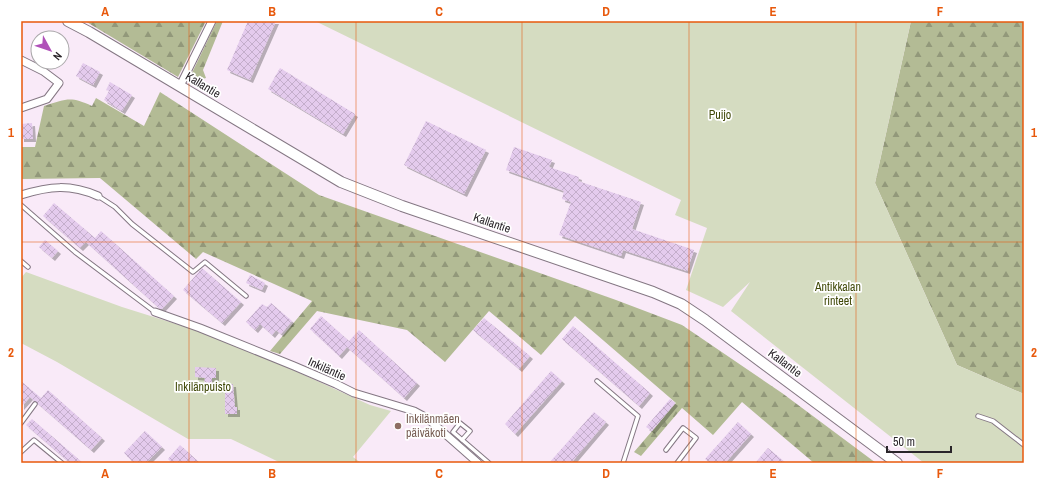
<svg xmlns="http://www.w3.org/2000/svg" width="1045" height="484" font-family="'Archivo Narrow',sans-serif">
  <style>
    .forest { fill: url(#forest-firs) }
    .park { fill: #d5dcc1 }
    .building { fill: url(#building-cross-hatch); filter: url(#shadow) }
    .lines { fill: none; stroke-linecap: round; stroke-linejoin: round }
    .lane-casing { stroke: #847783; stroke-width: 5.5 }
    .street-casing { stroke: #847783; stroke-width: 9 }
    .secondary-casing { stroke: #847783; stroke-width: 12 }
    .lane { stroke: #fff; stroke-width: 3.5 }
    .street { stroke: #fff; stroke-width: 7 }
    .secondary { stroke: #fff; stroke-width: 10 }
    .grid { fill: none; stroke: #e8590c; stroke-width: 1; stroke-opacity: 0.55 }
    .education-dot { fill: #8d6e63; stroke: #fff; stroke-width: 1.5 }
    .labels { text-anchor: middle; dominant-baseline: central; stroke-width: 3.5; stroke-linejoin: round; paint-order: stroke }
    .street-label { font-size: 12px; fill: #2a252a; stroke: #fff }
    .park-label { font-size: 12px; fill: #3f4807; stroke: #fff }
    .education-label { font-size: 12px; fill: #785e54; stroke: #fff; text-anchor: start }
    .neatline { fill: none; stroke: #e8590c; stroke-width: 1.5 }
    .grid-label { font-size: 13px; text-anchor: middle; font-weight: bold; fill: #e8590c }
  </style>
  <defs>
    <pattern id="forest-firs" width="22" height="20" patternUnits="userSpaceOnUse"><rect width="22" height="20" fill="#b3bb95"/><path d="M5 1l3.5 6h-7zM16 11l3.5 6h-7z" fill="#92987a"/></pattern>
    <pattern id="building-cross-hatch" width="8" height="8" patternUnits="userSpaceOnUse"><rect width="8" height="8" fill="#e4cbed"/><path d="M0 0l8 8M0 8l8-8" fill="none" stroke="#c4aecb"/></pattern>
    <filter id="shadow"><feDropShadow dx="3" dy="3" stdDeviation="0" flood-color="#0004"/></filter>
  </defs>
  <rect width="100%" height="100%" fill="#f9eaf8"/>
  <path class="forest" d="M85,21H206L178,77Z
    M217,21H223L203,70L206,78L199,80L190,77Z
    M911,21H1024V394L957,365L875,183Z
    M160,92L319,195L616,300L682,325L782,393L876,463H814L742,402L713,435L682,408L641,456L634,452L676,403L575,316L541,355L489,311L445,362L407,330L317,311L280,354L270,351L312,301L203,252L196,259L100,178L21,179V147H35L44,106C67,99 70,96 92,106L96,98L144,126Z"/>
  <path class="park" d="M315,21H911L875,183L957,365L1024,394V463H924L731,311L750,282L723,307L686,290L707,228L675,215L681,200Z
    M26,272L122,307L227,340L370,405L391,411L353,457L361,463H281L231,439H188L57,362L21,343V278Z"/>
  <path class="building" d="M248,21H276L250,80L227,70Z
    M83,63L100,72L93,85L76,76Z
    M280,68L355,114L343,134L268,89Z
    M110,82L132,95L122,111L104,100L109,91L106,90Z
    M426,121L486,150L464,194L404,165Z
    M32,123L33,139H21V124Z
    M514,147L552,160L549,167L579,177L578,181L641,202L632,229L694,250L687,271L623,250L621,256L559,235L571,202L562,199L564,191L506,170Z
    M54,203L95,238L101,231L174,296L162,309H160L86,242L80,248L43,216Z
    M45,240L58,251L52,258L39,247Z
    M202,268L241,302L222,323L183,290Z
    M250,275L265,283L262,290L246,283Z
    M271,303L292,321L281,334L276,330L272,335L260,324L255,330L246,322L262,304L267,307Z
    M321,316L349,341L359,330L417,383L404,398L347,347L339,356L310,329Z
    M484,318L530,356L519,369L473,330Z
    M573,326L650,393L639,406L562,339Z
    M195,367L216,368V378H212V383H204L205,378L195,377Z
    M551,371L562,381L515,434L505,424Z
    M21,381L41,398L48,390L102,438L91,450L30,397L21,407Z
    M225,384H233L235,407H237V414H225Z
    M670,399L675,403L652,431L646,427Z
    M594,412L606,422L571,463H549Z
    M32,419L83,463H70L26,425Z
    M738,422L751,434L725,463H710L705,459Z
    M145,431L162,447L146,463H134L124,453Z
    M180,445L200,463H172L168,459Z
    M768,448L786,463H755Z"/>
  <g class="lines">
    <defs>
      <path id="lane" d="M98,196L115,207L132,224L193,272L205,262L246,296
        M21,205L75,252L155,312
        M21,261L28,267
        M597,381L638,416L623,463
        M978,416L993,421L1024,445
        M21,423L35,404
        M462,440L470,431L460,423L453,432L489,463
        M666,450L683,428L696,438L677,463
        M21,452L34,440L62,463"/>
      <path id="street" d="M21,60L43,71L59,83L47,99L21,108
        M180,86L212,21
        M21,195C50,186 70,184 98,196
        M155,312L200,328L294,366L336,384L354,393L414,411L427,418L478,463"/>
      <path id="secondary" d="M68,21L89,32L341,182L402,206L653,292L681,304L705,320L897,463"/>
    </defs>
    <use href="#lane" class="lane-casing"/>
    <use href="#street" class="street-casing"/>
    <use href="#secondary" class="secondary-casing"/>
    <use href="#lane" class="lane"/>
    <use href="#street" class="street"/>
    <use href="#secondary" class="secondary"/>
  </g>
  <path class="grid" d="M189,21V463M356,21V463M522,21V463M689,21V463M856,21V463M21,242H1024"/>
  <circle class="education-dot" cx="398" cy="426" r="4"/>
  <g class="labels">
    <g class="street-label">
      <text transform="translate(203 85) rotate(31)">Kallantie</text>
      <text transform="translate(492 223) rotate(19)">Kallantie</text>
      <text transform="translate(785 363) rotate(37)">Kallantie</text>
      <text transform="translate(327 369) rotate(24)">Inkiläntie</text>
    </g>
    <g class="park-label">
      <text x="720" y="115">Puijo</text>
      <text x="838" y="287">Antikkalan<tspan x="838" dy="14">rinteet</tspan></text>
      <text x="203" y="387">Inkilänpuisto</text>
    </g>
    <g class="education-label">
      <text x="406" y="419">Inkilänmäen<tspan x="406" dy="14">päiväkoti</tspan></text>
    </g>
  </g>
  <rect width="1045" height="484" fill="none" stroke="#ffffff" stroke-width="44"/>
  <g transform="translate(50 50) rotate(130)"><circle r="19" fill="#ffffff" stroke="#aaa8aa"/>
  <path d="M0-3L7 15L0 10L-7 15Z" fill="#b051b9"/>
  <text y="-6" font-size="11" font-weight="bold" text-anchor="middle" fill="#2a252a">N</text>
  </g>
  <path d="M887 446v6h64v-6" fill="none" stroke="#2a252a" stroke-width="2"/>
  <text x="893" y="446" font-size="12" fill="#2a252a" stroke="#ffffff" stroke-width="3" paint-order="stroke">50 m</text>
  <rect x="22" y="22" width="1001" height="440" class="neatline"/>
  <g class="grid-label">
    <text x="105" y="16">A</text>
    <text x="272" y="16">B</text>
    <text x="439" y="16">C</text>
    <text x="606" y="16">D</text>
    <text x="773" y="16">E</text>
    <text x="940" y="16">F</text>
    <text x="11" y="137">1</text>
    <text x="1034" y="137">1</text>
    <text x="11" y="357">2</text>
    <text x="1034" y="357">2</text>
    <text x="105" y="478">A</text>
    <text x="272" y="478">B</text>
    <text x="439" y="478">C</text>
    <text x="606" y="478">D</text>
    <text x="773" y="478">E</text>
    <text x="940" y="478">F</text>
  </g>
</svg>
